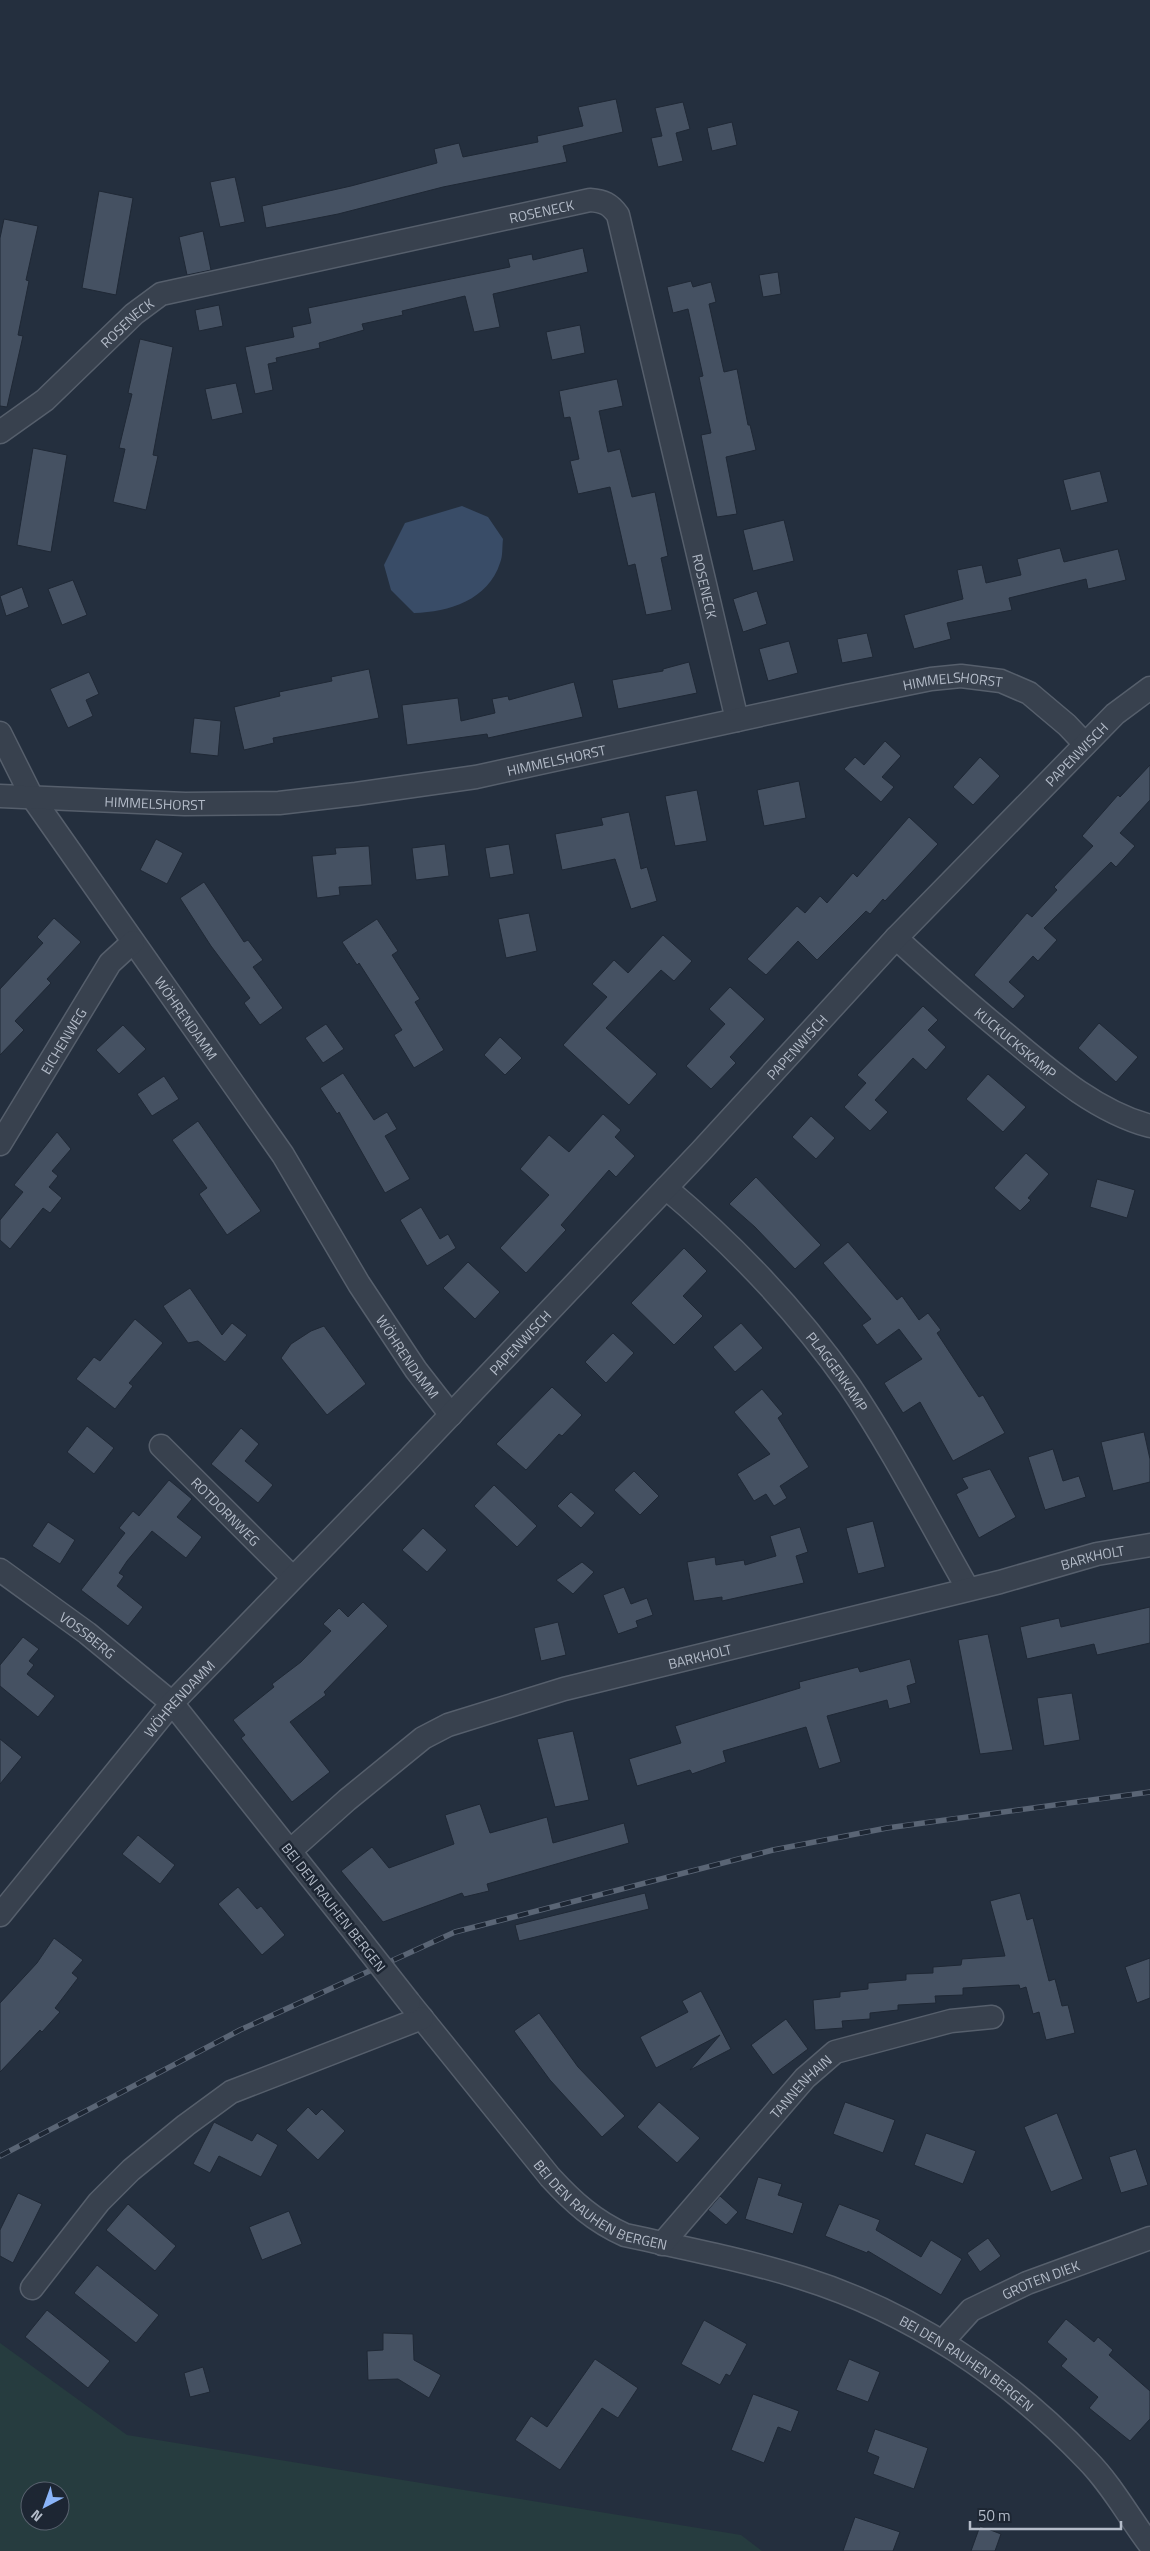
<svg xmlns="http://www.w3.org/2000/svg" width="1150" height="2551" font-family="'Titillium Web',sans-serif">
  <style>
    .green { fill: #263c3f; fill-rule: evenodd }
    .water { fill: #394c67 }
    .building { fill: #455162; stroke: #1f2835 }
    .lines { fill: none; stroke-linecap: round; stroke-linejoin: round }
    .street-casing { stroke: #565f6c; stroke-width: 25 }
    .street { stroke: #38414e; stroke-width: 22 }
    .rail-casing { stroke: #5a6575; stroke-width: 5.5 }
    .rail { stroke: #1d2633; stroke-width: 4; stroke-dasharray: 11; stroke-linecap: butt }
    .street-bridge-casing { stroke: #565f6c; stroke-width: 25; stroke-linecap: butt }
    .street-bridge { stroke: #38414e; stroke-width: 22 }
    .labels { text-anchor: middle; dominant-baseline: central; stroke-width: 5; stroke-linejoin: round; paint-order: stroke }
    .street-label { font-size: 14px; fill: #b4bcc9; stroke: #1d2633 }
  </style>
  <rect width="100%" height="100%" fill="#242f3e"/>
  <path class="green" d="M0,2343L127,2435L741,2535L762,2551H0ZM30,2491H60V2521H30Z"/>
  <path class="water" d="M462,506L488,517L503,539C502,547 503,556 500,563C488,600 449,612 414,613L391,590L384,565L405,523Z"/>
  <path class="building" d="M616,99L623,132L563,146L567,162L443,187L338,214L266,228L262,206L351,186L437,163L434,149L459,143L463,157L538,142L537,136L583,126L578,107Z
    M683,102L690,129L676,133L683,161L658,167L651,138L662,136L655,108Z
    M732,122L737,145L712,151L707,128Z
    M235,177L245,222L220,227L210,182Z
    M99,191L133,198L116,295L82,288Z
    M4,219L38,226L26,280L29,281L18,335L23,336L7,407L0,406V238Z
    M203,231L211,270L187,275L179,237Z
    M583,248L588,272L493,294L500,327L474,332L465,296L402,311L403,315L362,324L364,330L319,343L320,348L276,358L277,362L268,364L273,390L255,394L245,347L294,337L292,327L311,323L308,308L510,267L508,259L532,254L533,260Z
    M778,272L781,294L763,297L759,275Z
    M691,281L693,287L711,282L716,302L709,304L724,372L737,369L748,425H750L756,450L726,457L737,514L717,517L701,435L711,433L699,377L703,376L688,309L673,313L667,287Z
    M219,305L223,326L199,331L195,310Z
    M580,325L585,353L552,360L546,332Z
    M140,339L173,347L153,455L158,456L146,510L113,502L125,449L119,448L132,394L128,393Z
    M617,379L623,406L599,411L608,452L620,449L632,497L655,492L668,556L661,558L672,610L646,615L635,564L628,566L610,487L578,494L570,461L579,459L570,417L564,418L559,391Z
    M236,383L243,413L212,420L205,389Z
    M33,448L67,455L51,552L17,545Z
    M1100,471L1108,502L1071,511L1063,480Z
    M784,520L794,561L753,571L743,530Z
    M1060,548L1064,562L1118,549L1126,580L1088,589L1086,579L1009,598L1012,610L947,623L951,639L914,649L904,615L963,599L957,570L982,565L986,583L1021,575L1017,559Z
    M73,580L87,615L62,625L48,589Z
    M22,587L29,607L6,616L0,596Z
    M757,591L767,624L743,632L733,599Z
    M867,633L873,657L842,663L837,639Z
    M789,641L798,673L768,681L759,649Z
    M689,662L697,693L618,709L612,680L663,671V669Z
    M369,669L379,718L273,738L274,743L244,750L234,707L280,696L279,692L332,681L331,677Z
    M89,672L99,694L86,700L93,716L68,728L50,689Z
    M574,682L583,717L488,738L487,734L407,745L402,705L458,698L461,721L495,713L492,699L508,696L509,700Z
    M194,718L221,721L218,756L190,753Z
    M885,741L901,756L882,777L894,787L881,802L844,769L855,757L864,765Z
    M980,757L1000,776L973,805L953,787Z
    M1150,765V800L1120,833L1135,846L1116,867L1111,862L1044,928L1057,940L1038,961L1033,956L1009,982L1025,996L1013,1009L974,975L1027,913L1032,917L1057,890L1054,887L1093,846L1082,836L1118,795L1120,797Z
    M799,781L806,818L764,826L757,790Z
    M697,790L707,841L675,846L665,796Z
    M629,812L641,869L647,867L657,901L631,909L615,859L562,870L555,834L603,825L601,818Z
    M909,817L938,844L885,901L883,899L870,914L866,911L817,960L798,941L766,975L747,959L797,906L805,913L820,896L827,903L853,873L857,877Z
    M156,839L183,853L167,884L140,870Z
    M445,844L449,876L416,880L412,848Z
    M509,844L514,874L490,878L485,848Z
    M369,846L372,885L339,887L340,895L317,898L312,856L336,854L335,848Z
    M204,882L244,942L248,940L263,960L253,967L283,1008L260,1025L244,1003L250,998L211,946L180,898Z
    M529,913L537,951L506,958L498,919Z
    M54,918L81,942L47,979L51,983L15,1021L24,1030L0,1055V989L43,943L37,937Z
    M377,919L398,951L392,955L420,999L415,1002L444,1050L414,1068L394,1035L402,1030L359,963L357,965L342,942Z
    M663,935L692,961L674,981L661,970L606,1028L657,1074L629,1105L563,1045L607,997L592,984L614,960L628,973Z
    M730,987L765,1019L730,1057L736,1063L711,1089L686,1066L725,1024L709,1009Z
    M923,1006L938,1020L928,1030L946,1047L926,1070L913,1058L875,1100L888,1112L870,1131L844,1107L866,1083L857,1075Z
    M1099,1023L1138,1057L1116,1082L1078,1048Z
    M326,1024L344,1049L323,1063L305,1038Z
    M123,1025L146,1049L119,1074L96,1050Z
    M500,1037L522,1058L505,1075L484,1055Z
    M343,1073L374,1120L387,1112L397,1129L385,1136L410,1179L385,1193L339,1112L337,1114L320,1088Z
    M988,1074L1026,1107L1003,1132L966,1099Z
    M164,1076L179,1099L152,1116L137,1094Z
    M603,1114L621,1130L615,1137L635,1156L616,1177L609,1170L561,1225L566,1230L526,1273L500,1248L549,1195L520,1169L549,1135L569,1152Z
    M811,1116L835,1138L816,1159L792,1137Z
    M198,1121L261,1211L227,1235L199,1194L207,1188L172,1140Z
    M57,1132L71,1149L52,1171L58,1176L49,1187L62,1198L50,1213L43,1208L10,1249L0,1240V1220L23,1192L14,1185Z
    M1026,1153L1049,1174L1028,1198L1031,1200L1020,1211L994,1188Z
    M756,1177L821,1245L795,1269L755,1227L729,1204Z
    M1097,1179L1135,1190L1127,1218L1090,1207Z
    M421,1207L440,1239L448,1234L456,1248L427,1266L400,1220Z
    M848,1242L897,1300L902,1296L919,1320L928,1313L941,1330L937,1333L979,1397L983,1395L1005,1433L953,1461L920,1402L903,1413L884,1383L922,1359L899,1329L877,1345L862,1325L871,1319L823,1263Z
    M684,1248L707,1271L683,1296L703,1316L674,1345L631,1303Z
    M468,1262L500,1292L475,1319L443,1288Z
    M190,1288L222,1335L232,1323L247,1335L225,1362L198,1341L188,1343L163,1306Z
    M135,1319L163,1343L129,1383L133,1386L115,1409L76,1379L94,1357L100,1361Z
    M741,1323L763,1348L735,1372L713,1347Z
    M324,1326L366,1384L327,1415L281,1358L291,1344L311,1331Z
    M613,1333L634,1353L606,1383L585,1362Z
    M552,1387L582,1415L562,1436L559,1434L526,1470L496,1444Z
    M762,1389L783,1414L778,1418L809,1467L780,1486L787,1498L774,1506L766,1494L754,1501L737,1474L770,1454L734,1412Z
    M87,1426L114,1448L94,1474L67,1452Z
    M241,1428L259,1444L245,1461L273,1485L258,1503L211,1464Z
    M1144,1432L1150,1459V1482L1113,1491L1101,1442Z
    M1053,1449L1063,1481L1079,1476L1086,1497L1045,1510L1028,1457Z
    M990,1469L1016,1517L979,1538L956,1494L968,1488L962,1478Z
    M634,1471L659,1496L640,1515L614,1490Z
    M169,1480L192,1499L177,1517L202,1537L186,1558L152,1531L127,1561L119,1573L124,1576L117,1586L143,1607L128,1626L81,1590L125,1533L119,1528L133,1511L139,1516Z
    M494,1485L537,1526L517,1547L474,1506Z
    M571,1492L595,1513L581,1528L557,1506Z
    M873,1521L885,1567L858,1574L846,1528Z
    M48,1522L75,1540L60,1564L32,1546Z
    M800,1527L808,1552L796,1556L804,1583L722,1601V1597L694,1601L687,1562L715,1557L716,1565L744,1560L745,1565L776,1556L770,1536Z
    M423,1528L447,1550L427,1572L402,1550Z
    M582,1562L594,1572L573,1594L556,1580Z
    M624,1587L631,1604L647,1598L653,1615L636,1621L638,1627L618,1634L603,1595Z
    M363,1602L388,1626L324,1692L326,1695L290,1722L330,1772L292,1802L241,1738L245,1735L233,1720L274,1687L272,1684L301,1662L331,1631L323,1624L339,1608L348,1617Z
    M1150,1607V1643L1097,1655L1094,1644L1027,1659L1020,1627L1059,1618L1061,1627Z
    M558,1622L566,1655L541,1661L534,1628Z
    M988,1634L1013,1750L980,1754L958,1640Z
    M23,1637L39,1649L29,1661L34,1665L27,1674L55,1696L38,1717L0,1686V1665Z
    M910,1659L916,1683L907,1686L911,1703L889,1709L887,1700L827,1716L841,1762L819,1769L806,1727L723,1751L726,1762L692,1774L690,1770L637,1786L629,1759L681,1743L675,1726L800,1688L799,1682L858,1667L860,1672Z
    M1072,1693L1080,1740L1044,1746L1037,1698Z
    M573,1731L589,1800L555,1807L537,1739Z
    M0,1739L22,1757L0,1784Z
    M480,1804L490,1833L547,1817L553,1843L624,1823L629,1843L487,1884L489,1891L464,1897L462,1893L383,1922L341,1871L372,1847L389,1868L454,1844L445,1815Z
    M138,1835L175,1865L160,1884L122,1854Z
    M238,1887L257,1909L261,1906L285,1935L262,1955L218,1904Z
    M645,1893L649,1909L519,1941L515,1925Z
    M1020,1893L1027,1920L1033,1918L1049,1981L1055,1979L1062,2006L1068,2005L1075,2033L1046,2040L1039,2012L1033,2014L1026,1987L1020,1989L1019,1985L963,1988V1995L935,1996L936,2003L898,2005V2010L870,2013V2019L842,2021L843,2028L815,2030L813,2000L840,1997V1992L868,1989V1983L906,1980V1974L933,1973V1967L961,1965L962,1959L1005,1956L990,1901Z
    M54,1938L83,1960L72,1973L78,1978L55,2008L60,2012L42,2032L40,2030L0,2072V2003L37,1963Z
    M1150,1958V1998L1137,2003L1125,1967Z
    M701,1991L731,2049L690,2070L720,2035L656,2068L640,2037L688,2012L682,2001Z
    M539,2013L578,2067L625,2116L602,2137L550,2080L514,2031Z
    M786,2019L808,2049L773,2075L751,2045Z
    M659,2102L700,2138L677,2163L637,2127Z
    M845,2102L895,2120L883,2153L833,2134Z
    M308,2107L316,2115L322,2109L345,2131L318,2160L286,2130Z
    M1057,2113L1083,2179L1051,2192L1024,2127Z
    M214,2122L252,2141L257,2133L278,2145L261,2177L219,2156L210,2173L193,2164Z
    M926,2133L976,2151L963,2184L914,2165Z
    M1136,2149L1148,2185L1121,2193L1109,2157Z
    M758,2177L782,2184L778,2195L803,2203L793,2234L745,2219Z
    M18,2193L42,2204L13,2263L0,2256V2230Z
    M720,2196L738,2212L726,2225L708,2210Z
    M128,2204L176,2246L155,2271L106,2230Z
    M839,2204L880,2220L876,2230L921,2257L931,2240L962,2259L941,2295L868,2251L867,2253L825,2236Z
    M289,2211L302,2244L262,2260L249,2227Z
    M988,2238L1001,2256L980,2272L967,2253Z
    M97,2265L159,2315L136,2343L74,2293Z
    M47,2310L110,2361L88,2388L25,2337Z
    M1066,2319L1094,2342L1098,2337L1113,2350L1109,2355L1150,2391V2419L1130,2441L1089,2408L1098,2397L1061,2366L1067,2359L1047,2342Z
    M704,2320L747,2344L730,2376L726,2374L720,2385L681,2364Z
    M383,2333L413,2334L414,2360L441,2375L429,2398L398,2379L368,2380L367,2351L383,2350Z
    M595,2359L638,2388L618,2418L602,2408L560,2470L515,2440L531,2416L547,2427Z
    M849,2359L880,2372L868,2402L836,2390Z
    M203,2367L210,2392L190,2397L184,2373Z
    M753,2394L799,2411L791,2432L778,2427L764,2463L731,2450Z
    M875,2429L928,2448L914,2489L873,2474L879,2457L867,2452Z
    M855,2517L900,2532L893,2551H843Z
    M980,2526L1001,2534L995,2551H971Z"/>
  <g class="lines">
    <defs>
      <g id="street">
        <path id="s1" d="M0,432L45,400L134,314L161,294L590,200C604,201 610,204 618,215L737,720"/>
        <path id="s2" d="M0,733L32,797L283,1155L359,1284L416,1370L451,1415"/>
        <path id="s3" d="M0,796L185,804L279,803L356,794L476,777L847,696L931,679L961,676L1001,681L1029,693L1067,725L1085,744"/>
        <path id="s4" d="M896,938C932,971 969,1004 1007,1035C1050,1071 1095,1111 1150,1126"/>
        <path id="s5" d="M0,1144L110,963L133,942"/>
        <path id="s6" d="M666,1188C735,1246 797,1311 849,1385C893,1450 929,1521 968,1589"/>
        <path id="s7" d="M161,1446L292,1577"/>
        <path id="s8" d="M0,1570L87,1633L172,1703L355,1933"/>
        <path id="s9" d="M290,1851L347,1800L423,1738L448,1725L564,1689L1000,1582L1097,1554L1150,1545"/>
        <path id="s10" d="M0,1915L172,1703L406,1462L701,1151L896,938L1115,714L1150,688"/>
        <path id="s11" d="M409,2002L550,2177C573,2202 594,2221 625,2235C684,2248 745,2260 802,2278C911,2312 1008,2377 1087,2460C1111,2484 1129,2517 1150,2545"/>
        <path id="s12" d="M662,2244L805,2078L835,2052L951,2021L992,2017"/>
        <path d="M32,2288L99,2202L131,2170L186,2125L231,2092L422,2018"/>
        <path id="s13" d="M943,2341L971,2310L1027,2283L1150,2238"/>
      </g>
    </defs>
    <use href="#street" class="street-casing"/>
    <use href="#street" class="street"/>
    <defs>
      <path id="rail" d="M0,2156L240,2030L455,1932L773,1850L887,1828L1150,1792"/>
    </defs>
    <use href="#rail" class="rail-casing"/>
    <use href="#rail" class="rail"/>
    <defs>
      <path id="street-bridge" d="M355,1933L409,2002"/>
    </defs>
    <use href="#street-bridge" class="street-bridge-casing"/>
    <use href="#street-bridge" class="street-bridge"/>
  </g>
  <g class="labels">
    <g class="street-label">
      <text stroke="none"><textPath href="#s1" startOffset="602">ROSENECK</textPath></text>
      <text stroke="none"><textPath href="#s1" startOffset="168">ROSENECK</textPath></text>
      <text stroke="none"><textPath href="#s1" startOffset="1066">ROSENECK</textPath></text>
      <text stroke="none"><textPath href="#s3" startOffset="965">HIMMELSHORST</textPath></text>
      <text stroke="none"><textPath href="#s10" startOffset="1584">PAPENWISCH</textPath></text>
      <text stroke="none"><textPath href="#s3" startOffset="560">HIMMELSHORST</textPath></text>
      <text stroke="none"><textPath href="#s3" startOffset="155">HIMMELSHORST</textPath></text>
      <text stroke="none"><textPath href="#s2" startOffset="341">WÖHRENDAMM</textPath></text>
      <text stroke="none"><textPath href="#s5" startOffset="121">EICHENWEG</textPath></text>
      <text stroke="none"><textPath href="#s4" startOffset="159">KUCKUCKSKAMP</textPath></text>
      <text stroke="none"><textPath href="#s10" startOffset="1179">PAPENWISCH</textPath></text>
      <text stroke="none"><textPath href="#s10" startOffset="774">PAPENWISCH</textPath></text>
      <text stroke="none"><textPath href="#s2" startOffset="746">WÖHRENDAMM</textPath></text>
      <text stroke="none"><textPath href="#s6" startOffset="252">PLAGGENKAMP</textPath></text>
      <text stroke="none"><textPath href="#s7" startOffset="92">ROTDORNWEG</textPath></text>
      <text stroke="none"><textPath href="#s9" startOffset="869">BARKHOLT</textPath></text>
      <text stroke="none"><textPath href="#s8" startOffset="109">VOSSBERG</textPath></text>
      <text stroke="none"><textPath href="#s9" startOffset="464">BARKHOLT</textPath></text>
      <text stroke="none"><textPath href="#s10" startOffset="281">WÖHRENDAMM</textPath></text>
      <text transform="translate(334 1907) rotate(52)">BEI DEN RAUHEN BERGEN</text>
      <text stroke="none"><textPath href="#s12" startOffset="210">TANNENHAIN</textPath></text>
      <text stroke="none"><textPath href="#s11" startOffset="284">BEI DEN RAUHEN BERGEN</textPath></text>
      <text stroke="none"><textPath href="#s13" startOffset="118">GROTEN DIEK</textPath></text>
      <text stroke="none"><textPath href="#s11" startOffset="689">BEI DEN RAUHEN BERGEN</textPath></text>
    </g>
  </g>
  <g transform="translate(45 2506) rotate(221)"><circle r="24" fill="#1d2633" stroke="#59626f"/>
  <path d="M0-4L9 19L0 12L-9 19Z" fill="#8ab4f8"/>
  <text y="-8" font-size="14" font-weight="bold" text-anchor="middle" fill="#b4bcc9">N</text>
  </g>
  <path d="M970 2521v8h151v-8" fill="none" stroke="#b4bcc9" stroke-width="2.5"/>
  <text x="978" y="2521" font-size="15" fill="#b4bcc9" stroke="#1d2633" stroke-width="4" paint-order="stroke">50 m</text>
</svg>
